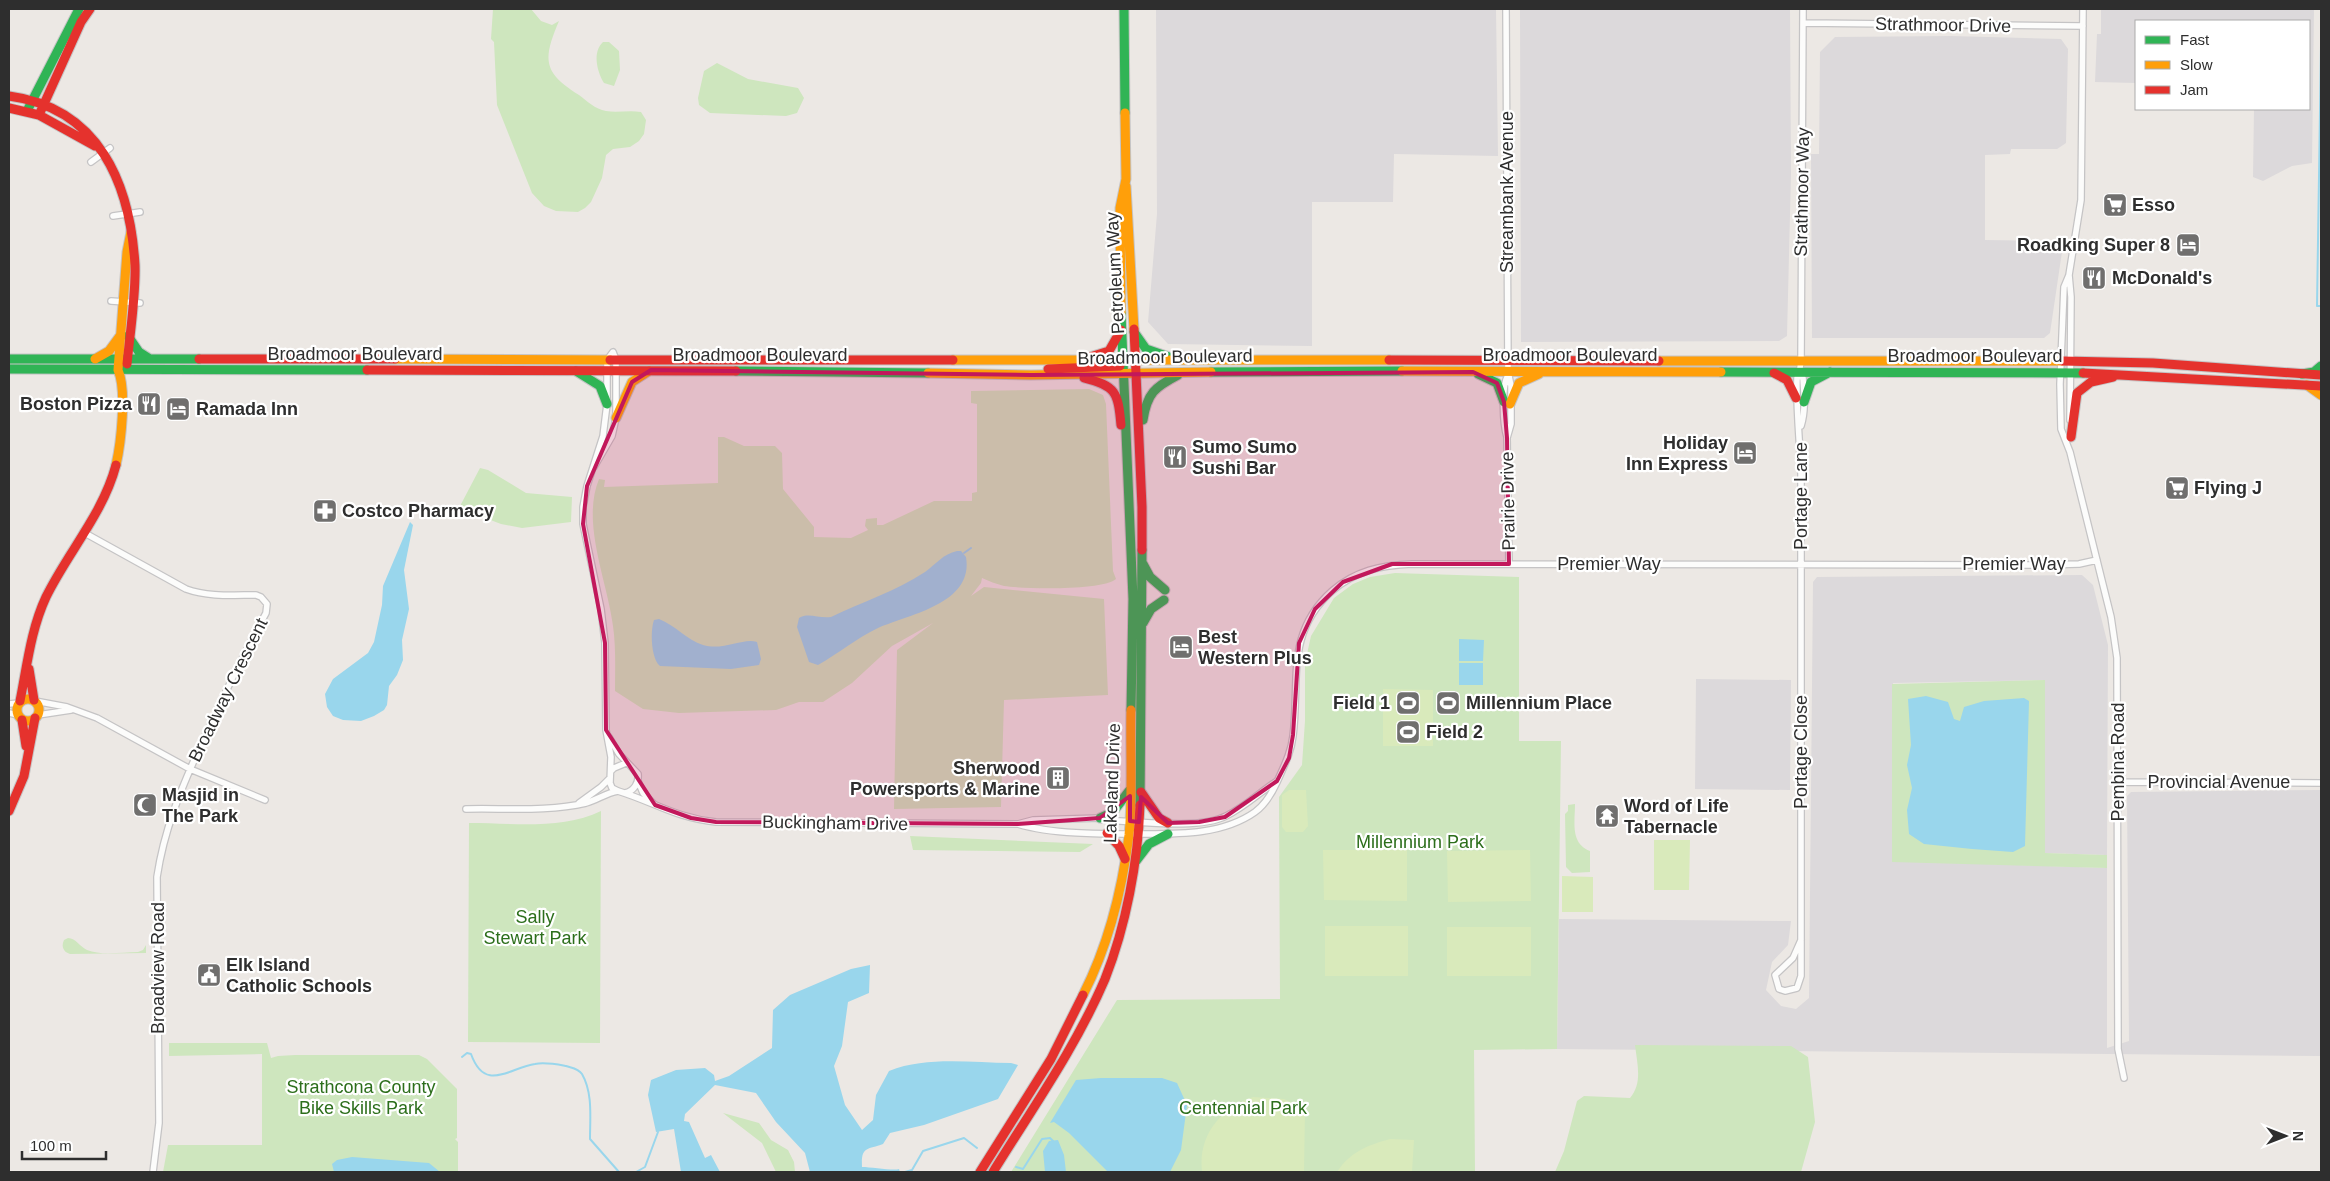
<svg xmlns="http://www.w3.org/2000/svg" width="2330" height="1181" font-family="Arial,sans-serif">
  <style>
    .industrial { fill: #dcd9db }
    .green { fill: #cee6be }
    .pitch { fill: #d9eabb }
    .water { fill: #99d6ec }
    .lines { fill: none; stroke-linecap: round; stroke-linejoin: round }
    .stream { stroke: #99d6ec; stroke-width: 2 }
    .street-casing { stroke: #c5c4c5; stroke-width: 8 }
    .fast-casing { stroke: #c5c4c5; stroke-width: 11 }
    .slow-casing { stroke: #c5c4c5; stroke-width: 11 }
    .jam-casing { stroke: #c5c4c5; stroke-width: 11 }
    .street { stroke: #fcfcfb; stroke-width: 5.5 }
    .fast { stroke: #30b455; stroke-width: 9 }
    .slow { stroke: #ff9f0a; stroke-width: 9 }
    .jam { stroke: #e5322d; stroke-width: 9 }
    .marked { fill: #c2185b; fill-opacity: 0.2; stroke: #c2185b; stroke-width: 4; stroke-linejoin: round }
    .labels { text-anchor: middle; dominant-baseline: central; stroke-width: 4.5; stroke-linejoin: round; paint-order: stroke }
    .street-label { font-size: 18px; fill: #2e2e2e; stroke: #fff }
    .poi-label { font-size: 18px; font-weight: bold; fill: #2e2e2e; stroke: #fff; text-anchor: start }
    .park-label { font-size: 18px; fill: #2c6e1b; stroke: #fff }
  </style>
  <rect width="100%" height="100%" fill="#ece8e4"/>
  <path class="industrial" d="M1156,9H1496L1498,156L1394,154L1393,202H1312V346L1168,344L1148,322L1157,214Z
    M1520,9H1790L1791,174L1787,336L1779,341L1521,342Z
    M2101,9H2314L2312,163L2292,166L2263,181L2253,177L2254,109H2309V21H2136V83L2095,82L2097,34H2101Z
    M1951,36L2061,39L2068,49L2066,143L2057,149H2011L2010,154L1985,155V240L2044,241L2063,245L2050,333L2044,338H1812L1811,154H1819L1820,52L1835,37Z
    M2082,575L2093,585L2108,645L2107,855L2045,853V680L1893,683L1892,861L2107,868V1048L2129,1041L2127,796L2131,792L2321,790V1056L1557,1049L1559,919L1791,921L1788,945L1772,962L1766,990L1781,1006L1796,1009L1809,998L1813,582L1817,577Z
    M1696,679L1791,680L1790,790L1695,789Z"/>
  <path class="green" d="M493,9H531L541,21L552,25L559,21C543,59 542,72 579,95C587,101 595,109 606,111C617,113 629,110 641,112L646,120L644,134L639,141L630,147L613,149L606,155L602,178L591,202L585,208L578,212L556,211L544,206L532,193L497,105L494,42L491,39Z
    M603,42H609L619,51L620,70L614,86L604,83C597,72 592,52 603,42Z
    M717,63L748,79L798,88L804,98L797,113L786,116L710,113L699,105L698,98L704,71Z
    M1089,389L1103,395L1106,404L1113,571L1116,579C1102,591 1023,589 1004,586C996,584 989,581 982,578L981,583L971,596L984,587L1104,599L1108,695L1004,700L1001,807L894,809L897,650L933,623L892,646L852,683L823,702H799L776,710L679,713L643,709L615,691C615,669 616,647 613,626C607,580 581,523 599,479L605,480L604,487L718,483V437H724L744,446H775L782,453L783,489L814,527V537L851,538L868,530L865,526L866,519L877,518V525H883L934,501H972V493L977,492V404L971,403V391Z
    M480,468L488,470L526,493L572,497L571,522L522,528L501,524L459,508Z
    M1395,573L1519,577V741H1561L1557,1049L1474,1050L1475,1172H1011L1117,1000L1280,999L1279,797L1302,765L1305,721V663L1311,636L1334,598L1353,584L1370,577Z
    M2045,680V853L2107,855V868L1892,862V684Z
    M1575,804C1575,822 1570,843 1590,851V872L1572,873L1566,867L1565,814L1568,811V805Z
    M601,811L600,1043L468,1042L469,823C512,823 562,830 601,811Z
    M910,836L1093,844L1080,852L913,850Z
    M68,938C76,938 80,947 87,950C101,956 123,952 138,952L143,950L146,945V953L70,954C63,952 61,946 64,940Z
    M169,1043H267L271,1058L278,1056L295,1055H419L427,1059L457,1089V1138L455,1139L458,1142V1172H163L168,1145H262V1054L169,1056Z
    M1635,1045L1791,1046L1808,1057L1815,1122L1801,1172H1555L1564,1151L1577,1101L1584,1096L1630,1098C1643,1083 1637,1063 1635,1045Z
    M723,1113L759,1123L771,1140L788,1150L794,1162L795,1172H776L762,1143Z"/>
  <path class="pitch" d="M1383,689L1433,690V746H1383Z
    M1289,790H1306L1308,826L1303,832H1286L1282,827V795Z
    M1654,840H1690L1689,890H1654Z
    M1323,850H1407V901L1324,900Z
    M1530,850L1531,901L1448,902L1447,851Z
    M1562,876L1593,877V912H1562Z
    M1325,926H1408V976H1325Z
    M1447,927H1531V976H1447Z
    M1253,1097L1284,1099L1305,1109L1304,1172H1202C1198,1135 1220,1109 1253,1097Z
    M1390,1139L1414,1140L1412,1172H1337C1350,1152 1368,1145 1390,1139Z"/>
  <path class="water" d="M410,522L413,525L404,570L409,609L402,640L403,660L397,675L389,686L387,705L384,710L374,716L361,721L343,720L333,716L327,707L325,694L333,679L368,653L374,642L382,605L383,586Z
    M957,551H961L966,557C974,604 909,614 878,628C857,638 839,653 818,665L809,662L797,627L799,618C809,612 819,619 831,617C862,602 896,591 925,572C936,564 943,554 957,551Z
    M659,619C675,625 687,640 703,645C724,651 744,637 757,642L761,659L759,665L731,669L660,666C651,659 650,631 654,620Z
    M1459,639L1484,640L1483,661H1459Z
    M1459,663H1483V685H1459Z
    M1926,696L1948,702L1954,719L1960,721L1964,707L1984,701L2024,698L2029,701L2025,846L2013,852L1972,849L1924,844L1909,834L1907,810L1912,788L1907,765L1911,745L1908,699Z
    M870,965L869,993L848,1002L842,1046L834,1066L845,1105L862,1130L873,1120L876,1095L889,1071C927,1056 971,1063 1011,1063L1018,1065L998,1099L924,1125L890,1133L883,1144C867,1150 861,1146 862,1167C871,1167 894,1171 899,1169L900,1172H810L805,1153L776,1122L756,1093L715,1085L685,1114L684,1121L689,1122L705,1158L711,1155L720,1172H681L674,1129L656,1132L648,1095L651,1080L676,1070L705,1068L714,1075L715,1081L729,1076L772,1048L773,1010L790,995L851,969Z
    M1101,1078H1162L1177,1083L1187,1105L1181,1150L1170,1172H1108L1069,1133L1054,1122L1050,1123L1076,1080Z
    M1058,1140L1064,1155L1066,1172H1045L1043,1151L1049,1141Z
    M352,1157L429,1163L440,1172H334L332,1164L337,1160Z"/>
  <g class="lines">
    <path class="stream" d="M2321,45L2317,306H2321
      M964,553L971,548
      M462,1057L467,1053L471,1054C485,1093 509,1068 535,1064C545,1062 555,1064 566,1066C572,1068 578,1068 582,1074C593,1093 590,1118 590,1139L619,1172
      M1016,1167L1023,1169L1042,1139L1050,1138L1053,1141
      M636,1172L645,1167L658,1132
      M905,1172L912,1170L923,1151L964,1138L977,1148"/>
    <defs>
      <path id="street" d="M1506,9L1508,371L1511,386V424L1507,438L1509,564
        M1803,23L2083,26
        M91,162L110,148
        M113,216L140,212
        M2069,275L2064,287L2060,384L2061,429L2070,452L2111,617L2117,658L2118,1049L2124,1078
        M111,301L140,303
        M1799,375L1803,378C1804,394 1806,410 1801,426
        M2070,420L2071,297L2069,275L2081,200L2083,9
        M1507,437C1503,424 1501,387 1508,375
        M594,467L612,436L616,418V360L613,352L607,360V404L603,436L587,486L583,507V524L601,609L605,643L606,730L611,757L610,783L612,788L618,791C654,802 676,818 716,822L1018,824L1033,820L1100,818L1103,820C1135,821 1199,830 1226,816C1245,807 1260,792 1277,781
        M83,532L186,589C208,597 233,595 256,595L261,597L267,604L266,613C242,657 221,701 200,747C181,789 164,830 157,877L159,1123L153,1172
        M35,701L67,707L97,718L190,769L265,800
        M9,704L19,703
        M9,713L18,715
        M38,715L71,710
        M609,737L619,754L638,774C639,783 634,791 625,793
        M611,771L614,768L626,763
        M638,781L643,793L653,803
        M2118,782L2321,783
        M579,803L601,787L610,778
        M466,809C505,808 548,812 586,803C597,800 606,793 618,791
        M1018,824C1054,835 1107,834 1146,834C1182,834 1224,834 1255,812C1266,804 1272,793 1277,782C1284,766 1291,753 1293,736C1300,681 1285,633 1332,591C1355,571 1381,565 1412,564L2043,565L2079,564L2097,560
        M1801,940L1793,958L1775,975L1779,989L1785,991L1797,988L1801,976V474C1800,442 1796,410 1797,378L1799,375L1801,361L1803,9"/>
      <path id="fast" d="M1124,9L1125,113
        M27,111L79,9
        M1121,313L1133,599L1131,710
        M1134,332L1146,349L1169,357
        M128,336L139,352L150,359
        M9,359H199
        M9,369L367,370
        M576,371L600,386L607,404
        M736,371L928,373
        M1211,372L1402,371
        M1721,372L2083,373
        M1478,374L1497,383L1504,402
        M2302,374L2314,372L2321,366
        M1804,402L1811,382L1830,372
        M1143,420C1147,393 1155,387 1178,375
        M1143,564L1150,577L1165,590
        M1143,623L1151,609L1164,600
        M1140,805L1142,550
        M1100,818L1113,812L1129,791
        M1136,861L1149,844L1168,834"/>
      <path id="slow" d="M1126,186L1134,329
        M1121,313L1120,208L1126,179L1125,113
        M95,359L109,351L120,336
        M395,359L610,360
        M953,360H1389
        M1659,361H2062
        M1402,371L1721,372
        M928,373L1031,375L1211,372
        M2307,385L2321,395
        M1510,404L1519,383L1539,374
        M616,418L632,382L649,371
        M116,465C121,443 127,390 118,370L127,252L131,232
        M17 710a11 11 0 1 1 22 0a11 11 0 1 1-22 0Z
        M1083,995C1108,946 1122,891 1129,835C1133,796 1130,750 1131,710"/>
      <path id="jam" d="M9,96C99,108 130,183 135,265C136,295 130,333 127,364
        M9,108L39,115L95,146
        M39,115L81,22L90,9
        M1134,329L1142,507V550
        M1090,357L1109,351L1121,330
        M199,359H395
        M610,360H953
        M1389,360L1659,361
        M2062,361L2153,363L2321,375
        M1048,369L1120,366
        M367,370L736,371
        M1774,373L1787,380L1796,398
        M2083,373L2321,386
        M1084,378C1116,386 1118,392 1121,425
        M2071,437L2077,393L2091,382L2113,377
        M29,669L34,700
        M20,701C27,666 31,629 46,597C68,552 103,514 116,465
        M22,720L26,746
        M1141,792L1159,818L1168,823
        M9,811L24,776L35,718
        M1107,833L1119,846L1125,859
        M980,1172L1051,1059L1083,995
        M993,1172C1032,1109 1076,1047 1105,979C1126,926 1138,862 1140,805"/>
    </defs>
    <use href="#street" class="street-casing"/>
    <use href="#fast" class="fast-casing"/>
    <use href="#slow" class="slow-casing"/>
    <use href="#jam" class="jam-casing"/>
    <use href="#street" class="street"/>
    <use href="#fast" class="fast"/>
    <use href="#slow" class="slow"/>
    <use href="#jam" class="jam"/>
  </g>
  <path class="marked" d="M651,370L1031,375L1473,372L1497,383L1504,402L1507,438L1509,564H1392L1343,582L1315,609L1299,643L1293,735L1289,758L1277,781L1225,817L1199,822L1168,823L1141,797L1139,822L1130,821V796L1100,818L1018,824L716,822L691,818L655,805L606,730L605,643L583,524L587,486L632,382Z"/>
  <defs>
    <symbol id="supermarket-square" viewBox="-11 -11 22 22"><rect x="-9" y="-9" width="18" height="18" rx="4" fill="#706f6e" stroke="#fff"/><path d="M-6-5.5h2.5l.6 2H6L4.5 2H-2.5L-4.4-4H-6ZM-1.5 3.2a1.3 1.3 0 1 0 .1 0ZM3 3.2a1.3 1.3 0 1 0 .1 0Z" fill="#fff"/></symbol>
    <symbol id="hotel-square" viewBox="-11 -11 22 22"><rect x="-9" y="-9" width="18" height="18" rx="4" fill="#706f6e" stroke="#fff"/><path d="M-6-4.5h1.5V1H6V5H4.5V3h-9V5H-6ZM-4 0a1.8 1.8 0 1 1 3.6 0ZM.5 0V-2.5h3Q6-2.5 6 0Z" fill="#fff"/></symbol>
    <symbol id="restaurant-square" viewBox="-11 -11 22 22"><rect x="-9" y="-9" width="18" height="18" rx="4" fill="#706f6e" stroke="#fff"/><path d="M-5-6h1v4h1v-4h1v4h1v-4h1v5L-1.5 .5V6h-2V.5L-5-1ZM5-6V6H3V1.5H1.5Q1.5-4 5-6Z" fill="#fff"/></symbol>
    <symbol id="pharmacy-square" viewBox="-11 -11 22 22"><rect x="-9" y="-9" width="18" height="18" rx="4" fill="#706f6e" stroke="#fff"/><path d="M-2-6h4v4h4v4h-4v4h-4v-4h-4v-4h4Z" fill="#fff"/></symbol>
    <symbol id="stadium-square" viewBox="-11 -11 22 22"><rect x="-9" y="-9" width="18" height="18" rx="4" fill="#706f6e" stroke="#fff"/><path d="M0-5a6.5 5 0 1 0 0 10a6.5 5 0 1 0 0-10ZM-3.5-1.8h7v3.6h-7Z" fill="#fff"/></symbol>
    <symbol id="building-square" viewBox="-11 -11 22 22"><rect x="-9" y="-9" width="18" height="18" rx="4" fill="#706f6e" stroke="#fff"/><path d="M-4-6H4V6H1V3H-1V6H-4ZM-2.5-4.3h1.7v1.8h-1.7ZM.8-4.3h1.7v1.8H.8ZM-2.5-1h1.7V.8h-1.7ZM.8-1h1.7V.8H.8Z" fill="#fff"/></symbol>
    <symbol id="mosque-square" viewBox="-11 -11 22 22"><rect x="-9" y="-9" width="18" height="18" rx="4" fill="#706f6e" stroke="#fff"/><path d="M3.5-4.9A6 6 0 1 0 3.5 4.9A5 5 0 1 1 3.5-4.9Z" fill="#fff"/></symbol>
    <symbol id="temple-square" viewBox="-11 -11 22 22"><rect x="-9" y="-9" width="18" height="18" rx="4" fill="#706f6e" stroke="#fff"/><path d="M0-6L5-2H3V0L6.5 2.5H4V6H1.5V3h-3V6H-4V2.5H-6.5L-3 0V-2H-5Z" fill="#fff"/></symbol>
    <symbol id="civic-square" viewBox="-11 -11 22 22"><rect x="-9" y="-9" width="18" height="18" rx="4" fill="#706f6e" stroke="#fff"/><path d="M-.6-6.5H3V-4.5H.6V-3L4-1V1h2V6H-6V1h2V-1L-.6-3ZM-1.2 2.5V6h2.4V2.5Z" fill="#fff"/></symbol>
  </defs>
  <g fill-rule="evenodd">
    <use href="#supermarket-square" x="2101" y="191" width="28" height="28"/>
    <use href="#hotel-square" x="2174" y="231" width="28" height="28"/>
    <use href="#restaurant-square" x="2080" y="264" width="28" height="28"/>
    <use href="#restaurant-square" x="135" y="390" width="28" height="28"/>
    <use href="#hotel-square" x="164" y="395" width="28" height="28"/>
    <use href="#hotel-square" x="1731" y="439" width="28" height="28"/>
    <use href="#restaurant-square" x="1161" y="443" width="28" height="28"/>
    <use href="#supermarket-square" x="2163" y="474" width="28" height="28"/>
    <use href="#pharmacy-square" x="311" y="497" width="28" height="28"/>
    <use href="#hotel-square" x="1167" y="633" width="28" height="28"/>
    <use href="#stadium-square" x="1394" y="689" width="28" height="28"/>
    <use href="#stadium-square" x="1434" y="689" width="28" height="28"/>
    <use href="#stadium-square" x="1394" y="718" width="28" height="28"/>
    <use href="#building-square" x="1044" y="764" width="28" height="28"/>
    <use href="#mosque-square" x="131" y="791" width="28" height="28"/>
    <use href="#temple-square" x="1593" y="802" width="28" height="28"/>
    <use href="#civic-square" x="195" y="961" width="28" height="28"/>
  </g>
  <g class="labels">
    <g class="street-label">
      <text transform="translate(1943 25) rotate(1)">Strathmoor Drive</text>
      <text transform="translate(1507 192) rotate(-90)">Streambank Avenue</text>
      <text transform="translate(1802 192) rotate(-89)">Strathmoor Way</text>
      <text transform="translate(1115 273) rotate(-93)">Petroleum Way</text>
      <text x="355" y="354">Broadmoor Boulevard</text>
      <text x="760" y="355">Broadmoor Boulevard</text>
      <text x="1570" y="355">Broadmoor Boulevard</text>
      <text x="1975" y="356">Broadmoor Boulevard</text>
      <text transform="translate(1165 357) rotate(-1)">Broadmoor Boulevard</text>
      <text transform="translate(1801 496) rotate(-90)">Portage Lane</text>
      <text transform="translate(1508 501) rotate(-91)">Prairie Drive</text>
      <text x="1609" y="564">Premier Way</text>
      <text x="2014" y="564">Premier Way</text>
      <text transform="translate(228 690) rotate(-64)">Broadway Crescent</text>
      <text transform="translate(1801 752) rotate(-90)">Portage Close</text>
      <text transform="translate(2118 762) rotate(-90)">Pembina Road</text>
      <text x="2219" y="782">Provincial Avenue</text>
      <text transform="translate(1112 783) rotate(-88)">Lakeland Drive</text>
      <text transform="translate(835 823) rotate(1)">Buckingham Drive</text>
      <text transform="translate(158 968) rotate(-90)">Broadview Road</text>
    </g>
    <g class="poi-label">
      <text x="2132" y="205">Esso</text>
      <text x="2170" y="245" text-anchor="end">Roadking Super 8</text>
      <text x="2112" y="278">McDonald's</text>
      <text x="132" y="404" text-anchor="end">Boston Pizza</text>
      <text x="196" y="409">Ramada Inn</text>
      <text x="1728" y="443" text-anchor="end">Holiday<tspan x="1728" dy="21">Inn Express</tspan></text>
      <text x="1192" y="447">Sumo Sumo<tspan x="1192" dy="21">Sushi Bar</tspan></text>
      <text x="2194" y="488">Flying J</text>
      <text x="342" y="511">Costco Pharmacy</text>
      <text x="1198" y="637">Best<tspan x="1198" dy="21">Western Plus</tspan></text>
      <text x="1390" y="703" text-anchor="end">Field 1</text>
      <text x="1466" y="703">Millennium Place</text>
      <text x="1426" y="732">Field 2</text>
      <text x="1040" y="768" text-anchor="end">Sherwood<tspan x="1040" dy="21">Powersports &amp; Marine</tspan></text>
      <text x="162" y="795">Masjid in<tspan x="162" dy="21">The Park</tspan></text>
      <text x="1624" y="806">Word of Life<tspan x="1624" dy="21">Tabernacle</tspan></text>
      <text x="226" y="965">Elk Island<tspan x="226" dy="21">Catholic Schools</tspan></text>
    </g>
    <g class="park-label">
      <text x="1420" y="842">Millennium Park</text>
      <text x="535" y="917">Sally<tspan x="535" dy="21">Stewart Park</tspan></text>
      <text x="361" y="1087">Strathcona County<tspan x="361" dy="21">Bike Skills Park</tspan></text>
      <text x="1243" y="1108">Centennial Park</text>
    </g>
  </g>
  <rect width="2330" height="1181" fill="none" stroke="#2e2e2e" stroke-width="20"/>
  <rect x="2135" y="20" width="175" height="90" fill="#ffffff" stroke="#ababab"/>
  <rect x="2145" y="36" width="25" height="8" fill="#30b455" stroke="#ababab"/>
  <text x="2180" y="45" font-size="15" fill="#2e2e2e">Fast</text>
  <rect x="2145" y="61" width="25" height="8" fill="#ff9f0a" stroke="#ababab"/>
  <text x="2180" y="70" font-size="15" fill="#2e2e2e">Slow</text>
  <rect x="2145" y="86" width="25" height="8" fill="#e5322d" stroke="#ababab"/>
  <text x="2180" y="95" font-size="15" fill="#2e2e2e">Jam</text>
  <g transform="translate(2285 1136) rotate(90)" stroke="#ffffff" stroke-width="4" paint-order="stroke">
  <path d="M0-4L9 19L0 12L-9 19Z" fill="#2e2e2e"/>
  <text y="-8" font-size="14" font-weight="bold" text-anchor="middle" fill="#2e2e2e">N</text>
  </g>
  <path d="M22 1151v8h84v-8" fill="none" stroke="#2e2e2e" stroke-width="2.5"/>
  <text x="30" y="1151" font-size="15" fill="#2e2e2e" stroke="#ffffff" stroke-width="4" paint-order="stroke">100 m</text>
</svg>
